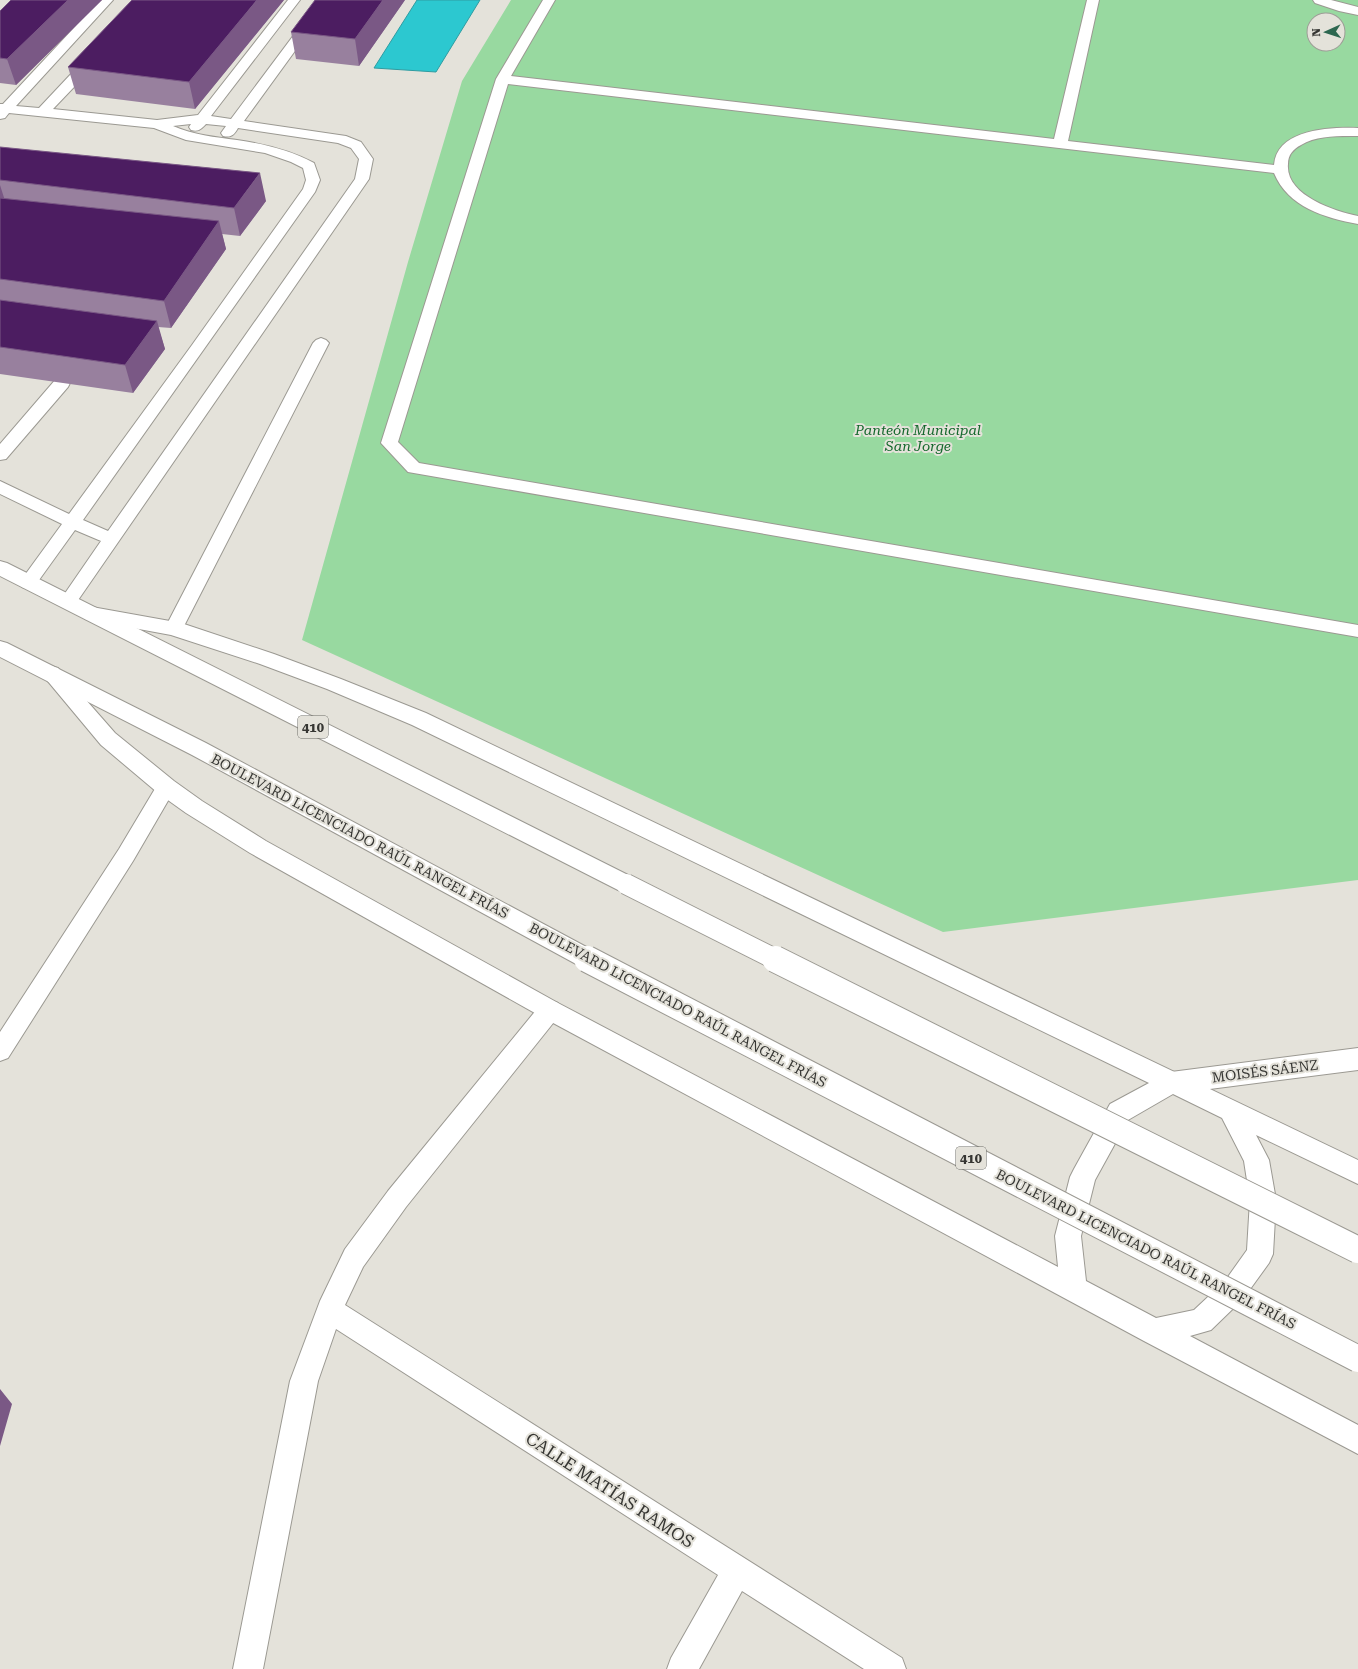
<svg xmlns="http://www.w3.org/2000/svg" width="1358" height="1669" font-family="'Roboto Serif',serif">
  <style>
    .green { fill: #98d9a0; fill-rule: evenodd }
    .water { fill: #2cc8d0; stroke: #2f9ca1 }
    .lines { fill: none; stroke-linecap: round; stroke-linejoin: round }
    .service-casing { stroke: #9b9992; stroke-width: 2 }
    .minor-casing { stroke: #9b9992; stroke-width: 2 }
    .secondary-casing { stroke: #9b9992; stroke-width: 2 }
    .primary-casing { stroke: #9b9992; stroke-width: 2 }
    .service { fill: #fff; fill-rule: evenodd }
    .minor { fill: #fff; fill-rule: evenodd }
    .secondary { fill: #fff; fill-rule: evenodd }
    .primary { fill: #fff; fill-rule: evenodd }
    .primary-bridge-far1-casing { stroke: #9b9992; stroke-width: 22; stroke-linecap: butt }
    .primary-bridge-casing { stroke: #9b9992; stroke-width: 28; stroke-linecap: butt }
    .primary-bridge-far1 { stroke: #fff; stroke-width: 20 }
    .primary-bridge { stroke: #fff; stroke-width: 26 }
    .wall { fill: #98809e }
    .shaded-wall { fill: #7a5885 }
    .building { fill: #4c1d61; stroke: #7a5885 }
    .labels { text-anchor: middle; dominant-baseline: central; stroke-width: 4; stroke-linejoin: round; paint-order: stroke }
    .shield { fill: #e4e2da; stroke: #6a6a65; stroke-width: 1 }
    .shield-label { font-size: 13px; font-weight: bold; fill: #363633 }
    .park-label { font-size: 14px; font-style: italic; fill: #14682c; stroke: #e4e2da }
    .street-label { font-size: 14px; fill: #363633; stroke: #e4e2da }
    .near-street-label { font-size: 17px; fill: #363633; stroke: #e4e2da }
  </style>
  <rect width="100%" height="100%" fill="#e4e2da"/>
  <path class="green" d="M511,0H1358V880L943,932L302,640L408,262L462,81ZM1314,20H1338V44H1314Z"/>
  <path class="water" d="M417,0H480L436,72L374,68Z"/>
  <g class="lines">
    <defs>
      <path id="service" d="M100,0H113L16,106L39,108L86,58H96L97,61L96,64L53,109L157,120L198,115L288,0H300L211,116L231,119L320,0H332L244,121L346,136L361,142L373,159L369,179L74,606L68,608L62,606L59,602L101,541L75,530L34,587L28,589L22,587L19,583L22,579L62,524L0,494V481L69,514L192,345L303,189L306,180L303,168L291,162L265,153L186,140L154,128L9,113L5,118L0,119V104H3ZM191,124L189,127L191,130C199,132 201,129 206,124L226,126L221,133L223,136C231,138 234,135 238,128L338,143L351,148L359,159L355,179L108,531L83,520L315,192L320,180L314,163C290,150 264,144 237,140C215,137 193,135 173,126Z
        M543,0H555L511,76L1054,139L1087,0H1099L1068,141L1274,165C1277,129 1330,127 1358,128V136C1340,136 1317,135 1301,145C1293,149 1288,155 1288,164C1285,195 1334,211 1358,216V224C1325,218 1288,207 1274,173L508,84L398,442L419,463L1358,625V637L408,472L381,443L496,79Z
        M1313,0H1331L1358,7V15L1339,11L1315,3Z
        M321,338L326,340L329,343L183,628L180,633L174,634L168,633L165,628L313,343L316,340Z
        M62,378L68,379L70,383L68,387L6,459L0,460V444L56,379Z
        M166,779L173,782L176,787L133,861L8,1058L0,1061V1032L119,849L159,782Z"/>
      <path id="minor" d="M550,1000L558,1003L562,1010L558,1017L406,1207L363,1267L345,1305L902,1658L906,1669H864L742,1591L699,1669H667L671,1658L718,1575L336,1329L318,1381L263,1669H233L290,1381L320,1301L345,1249L388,1191L542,1003Z
        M1358,1048V1070L1171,1094L1162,1091L1159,1083L1162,1075L1171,1072Z"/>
      <path id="secondary" d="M92,607L181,623L274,654L341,679L426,713L1358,1160V1184L1256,1135L1269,1160L1276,1200L1273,1254L1269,1263L1243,1299L1211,1330L1190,1336L1358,1425V1454L1144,1341L542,1017L250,853L186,813L158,793L101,745L41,673L44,668L51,666L58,668L115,733L174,781L202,801L266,841L558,1003L1058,1267L1055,1236L1070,1177L1074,1169L1110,1104L1149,1083L412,725L327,689L260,664L171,635L85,619L82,614L85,609ZM1173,1094L1222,1118L1244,1161L1250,1200L1247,1250L1225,1281L1194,1310L1156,1318L1086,1281L1081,1236L1095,1180L1128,1120Z"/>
      <path id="primary" d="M0,561L7,563L634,878L637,884L634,890L626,893L618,890L0,576Z
        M0,641L7,643L206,743L592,950L596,957L592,964L584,967L576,964L192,755L0,657Z"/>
    </defs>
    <use href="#service" class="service-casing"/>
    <use href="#minor" class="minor-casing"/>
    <use href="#secondary" class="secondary-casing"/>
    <use href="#primary" class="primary-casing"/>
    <use href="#service" class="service"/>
    <use href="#minor" class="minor"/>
    <use href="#secondary" class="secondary"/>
    <use href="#primary" class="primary"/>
    <defs>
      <path id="primary-bridge-far1" d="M626,884L777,960
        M584,957L589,960"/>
      <path id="primary-bridge" d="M587,959L1358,1359
        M775,959L1358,1250"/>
    </defs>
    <use href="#primary-bridge-far1" class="primary-bridge-far1-casing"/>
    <use href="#primary-bridge" class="primary-bridge-casing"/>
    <use href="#primary-bridge-far1" class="primary-bridge-far1"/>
    <use href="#primary-bridge" class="primary-bridge"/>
  </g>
  <path class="wall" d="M11,0H102L16,85L0,83V11Z
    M284,0L195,109L76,94L68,67Z
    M405,0L359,66L296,59L291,32Z
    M0,147L266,201L240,236L222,234L226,249L171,328L158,327L165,349L133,393L0,374Z"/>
  <path class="shaded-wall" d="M68,0H102L16,85L7,59Z
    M257,0H284L195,109L189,82Z
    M383,0H405L359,66L355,39Z
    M260,173L266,201L240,236L234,208Z
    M0,185L7,207L0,216Z
    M219,221L226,249L171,328L164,301Z
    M157,321L165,349L133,393L125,365Z
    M0,1389L12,1404L0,1446Z"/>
  <path class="building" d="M11,0H68L7,59L0,58V11Z
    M132,0H257L189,82L68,67Z
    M315,0H383L355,39L291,32Z
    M0,147L260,173L234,208L0,180Z
    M0,198L219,221L164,301L0,279Z
    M0,300L157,321L125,365L0,347Z"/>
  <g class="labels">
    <g class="shield">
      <rect x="298" y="716" width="30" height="22" rx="3"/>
      <rect x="956" y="1147" width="30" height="22" rx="3"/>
    </g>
    <g class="shield-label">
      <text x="313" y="727">410</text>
      <text x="971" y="1158">410</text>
    </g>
    <g class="park-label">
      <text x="918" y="430">Panteón Municipal<tspan x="918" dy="16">San Jorge</tspan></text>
    </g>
    <g class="street-label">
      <text transform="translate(360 836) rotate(28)">BOULEVARD LICENCIADO RAÚL RANGEL FRÍAS</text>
      <text transform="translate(678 1005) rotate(28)">BOULEVARD LICENCIADO RAÚL RANGEL FRÍAS</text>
      <text transform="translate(1265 1071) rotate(-7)">MOISÉS SÁENZ</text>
      <text transform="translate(1146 1249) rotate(27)">BOULEVARD LICENCIADO RAÚL RANGEL FRÍAS</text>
    </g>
    <g class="near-street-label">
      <text transform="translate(610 1490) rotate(33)">CALLE MATÍAS RAMOS</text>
    </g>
  </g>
  <g transform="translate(1326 32) rotate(267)"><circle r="19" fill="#e4e2da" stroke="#9e9d97"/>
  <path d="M0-3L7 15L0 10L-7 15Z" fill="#2d6750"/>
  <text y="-6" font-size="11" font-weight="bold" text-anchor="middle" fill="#363633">N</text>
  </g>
</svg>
